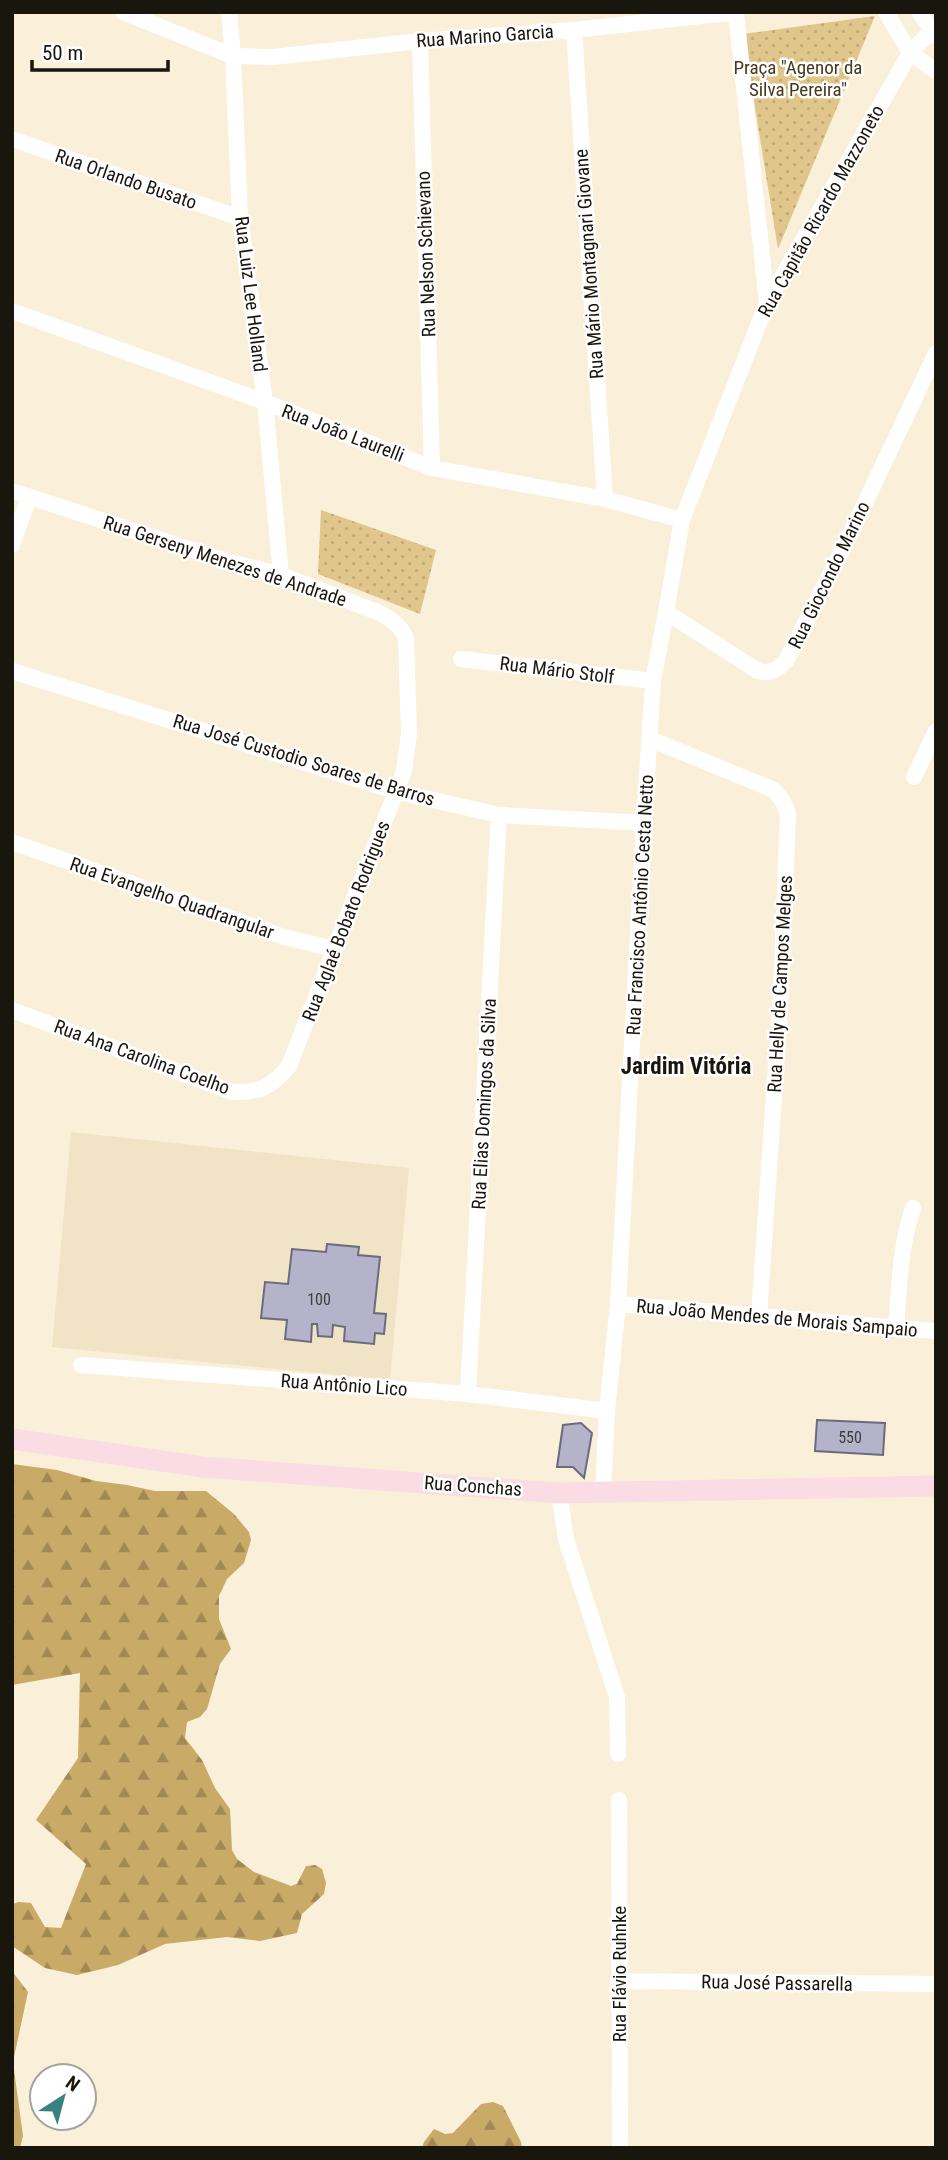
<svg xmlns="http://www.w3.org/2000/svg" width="948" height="2160" font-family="'Roboto Condensed',sans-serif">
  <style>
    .built { fill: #f1e3c6 }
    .green { fill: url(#green-dots) }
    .forest { fill: url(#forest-firs) }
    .building { fill: #b4b3ca; stroke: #6c6a7f; stroke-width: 2 }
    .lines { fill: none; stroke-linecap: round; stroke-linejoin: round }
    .street { stroke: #fff; stroke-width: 16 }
    .secondary { stroke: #fadde4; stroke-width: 21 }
    .labels { text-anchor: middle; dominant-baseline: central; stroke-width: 5; stroke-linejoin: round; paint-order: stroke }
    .number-label { font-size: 16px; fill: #403d3d }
    .street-label { font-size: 19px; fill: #19160e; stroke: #fff }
    .park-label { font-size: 19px; fill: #46391a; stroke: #fff }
    .quarter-label { font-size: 23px; font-weight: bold; fill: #19160e; stroke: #fff }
  </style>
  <defs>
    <pattern id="green-dots" width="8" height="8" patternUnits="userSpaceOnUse" patternTransform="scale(1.75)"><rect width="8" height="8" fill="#e1c68b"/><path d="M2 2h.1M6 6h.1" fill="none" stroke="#c0a977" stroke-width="1.8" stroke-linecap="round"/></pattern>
    <pattern id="forest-firs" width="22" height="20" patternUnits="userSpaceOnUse" patternTransform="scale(1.75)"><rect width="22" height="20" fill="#c9aa67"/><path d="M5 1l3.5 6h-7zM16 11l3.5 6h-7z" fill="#a28953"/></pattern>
  </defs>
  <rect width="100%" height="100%" fill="#faefd9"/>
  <path class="built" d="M71,1132L409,1168L390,1380L52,1347Z"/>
  <path class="green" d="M875,16L778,249L743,34Z
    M321,510L436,550L420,614L318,574Z"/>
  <path class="forest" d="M12,1464L57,1470L96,1481L127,1485L155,1491H206L234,1514L249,1532L251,1540L244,1563L227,1579L219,1596V1619L231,1649L220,1664L207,1709L200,1717L187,1722L185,1738L202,1760L215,1788L230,1809L232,1850L237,1859L254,1872L291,1886L297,1884L306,1866L315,1865L322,1869L326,1883L324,1894L302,1914L297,1933L260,1941L227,1937L165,1944L118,1965L77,1975L45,1968L12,1946V1904L19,1902L31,1903L45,1927L61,1928L86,1864L36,1820L78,1758L80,1673L12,1685Z
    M12,1971L28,1992L13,2062L23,2136L20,2148H12Z
    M493,2102L503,2106L521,2142L522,2148H422L424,2142L434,2129L445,2134L453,2133L481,2104Z"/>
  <path class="building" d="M327,1244L359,1247L358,1255L380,1257L374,1313L386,1314L384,1334L375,1333L374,1344L344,1341L345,1327L333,1325L332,1337L318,1336L317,1324H312L311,1342L285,1339L287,1320L261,1318L265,1282L288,1284L292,1249L326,1252Z
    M817,1420L885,1423L883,1455L815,1451Z
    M581,1423L592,1433L584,1478L573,1467H557L563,1425Z"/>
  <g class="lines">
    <path class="street" d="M123,12L233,56L273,57L420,41L574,30L737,12
      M229,12L233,56L240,218L265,402L281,575
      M886,12L910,53L936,71
      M919,12L936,36
      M736,13L767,303
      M574,30L605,499
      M932,30L910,53L767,303L682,520L666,612L758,671C770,674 777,670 786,661L847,541L936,353
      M420,41L432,468
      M12,139L240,218
      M12,311L265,402L432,468L605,499L682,520
      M12,491L223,560L281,575L380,613C392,620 400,625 406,638L409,733L404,771L289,1066C272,1087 259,1093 232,1092L12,1010
      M12,545L29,497
      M461,659L653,681
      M12,671L398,792L499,815L644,823
      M650,739L774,790L782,800L788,812L781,992L759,1316
      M914,777L936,731
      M12,842L284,937L334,949
      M618,1304L936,1331
      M896,1328C899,1288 900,1246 913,1208
      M81,1365L468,1394L607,1411
      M468,1394L499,815
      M603,1491L607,1411L618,1304L644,823L653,681L666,612
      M559,1493L566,1539L617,1697L618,1754
      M619,1800L620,2148
      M618,1981L936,1984"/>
    <path class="secondary" d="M12,1439L203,1467L559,1493L936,1486"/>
  </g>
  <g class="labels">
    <g class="number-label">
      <text x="319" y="1299">100</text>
      <text x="850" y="1437">550</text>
    </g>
    <g class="street-label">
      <text transform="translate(485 36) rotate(-4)">Rua Marino Garcia</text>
      <text transform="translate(126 179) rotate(19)">Rua Orlando Busato</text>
      <text transform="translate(821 211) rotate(-61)">Rua Capitão Ricardo Mazzoneto</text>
      <text transform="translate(426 254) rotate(-92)">Rua Nelson Schievano</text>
      <text transform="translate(589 264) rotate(-94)">Rua Mário Montagnari Giovane</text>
      <text transform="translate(251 294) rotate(83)">Rua Luiz Lee Holland</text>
      <text transform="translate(343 433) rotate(21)">Rua João Laurelli</text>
      <text transform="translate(225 561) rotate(18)">Rua Gerseny Menezes de Andrade</text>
      <text transform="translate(829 575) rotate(-64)">Rua Giocondo Marino</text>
      <text transform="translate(557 670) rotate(7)">Rua Mário Stolf</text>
      <text transform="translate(304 760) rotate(17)">Rua José Custodio Soares de Barros</text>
      <text transform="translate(172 898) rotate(19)">Rua Evangelho Quadrangular</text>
      <text transform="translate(640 905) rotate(-87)">Rua Francisco Antônio Cesta Netto</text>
      <text transform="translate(346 921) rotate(-69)">Rua Aglaé Bobato Rodrigues</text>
      <text transform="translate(780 984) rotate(-87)">Rua Helly de Campos Melges</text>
      <text transform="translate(142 1057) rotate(20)">Rua Ana Carolina Coelho</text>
      <text transform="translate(484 1104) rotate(-87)">Rua Elias Domingos da Silva</text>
      <text transform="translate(777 1318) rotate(5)">Rua João Mendes de Morais Sampaio</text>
      <text transform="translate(344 1385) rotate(4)">Rua Antônio Lico</text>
      <text transform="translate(473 1486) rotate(4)">Rua Conchas</text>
      <text transform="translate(619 1974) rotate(-90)">Rua Flávio Ruhnke</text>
      <text transform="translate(777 1983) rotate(1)">Rua José Passarella</text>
    </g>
    <g class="park-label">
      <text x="798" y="67">Praça "Agenor da<tspan x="798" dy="22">Silva Pereira"</tspan></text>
    </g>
    <g class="quarter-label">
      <text x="686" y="1066">Jardim Vitória</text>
    </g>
  </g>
  <rect width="948" height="2160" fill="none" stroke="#19160e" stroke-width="28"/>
  <g transform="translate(63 2097) rotate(36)"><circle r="33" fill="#ffffff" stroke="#a3a29f" stroke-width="2"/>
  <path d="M0-5L12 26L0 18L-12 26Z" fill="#398281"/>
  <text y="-10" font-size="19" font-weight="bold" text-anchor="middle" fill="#19160e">N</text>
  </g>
  <path d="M32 60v10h136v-10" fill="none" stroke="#19160e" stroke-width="3.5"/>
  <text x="42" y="60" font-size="21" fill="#19160e" stroke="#ffffff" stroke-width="5" paint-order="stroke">50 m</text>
</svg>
